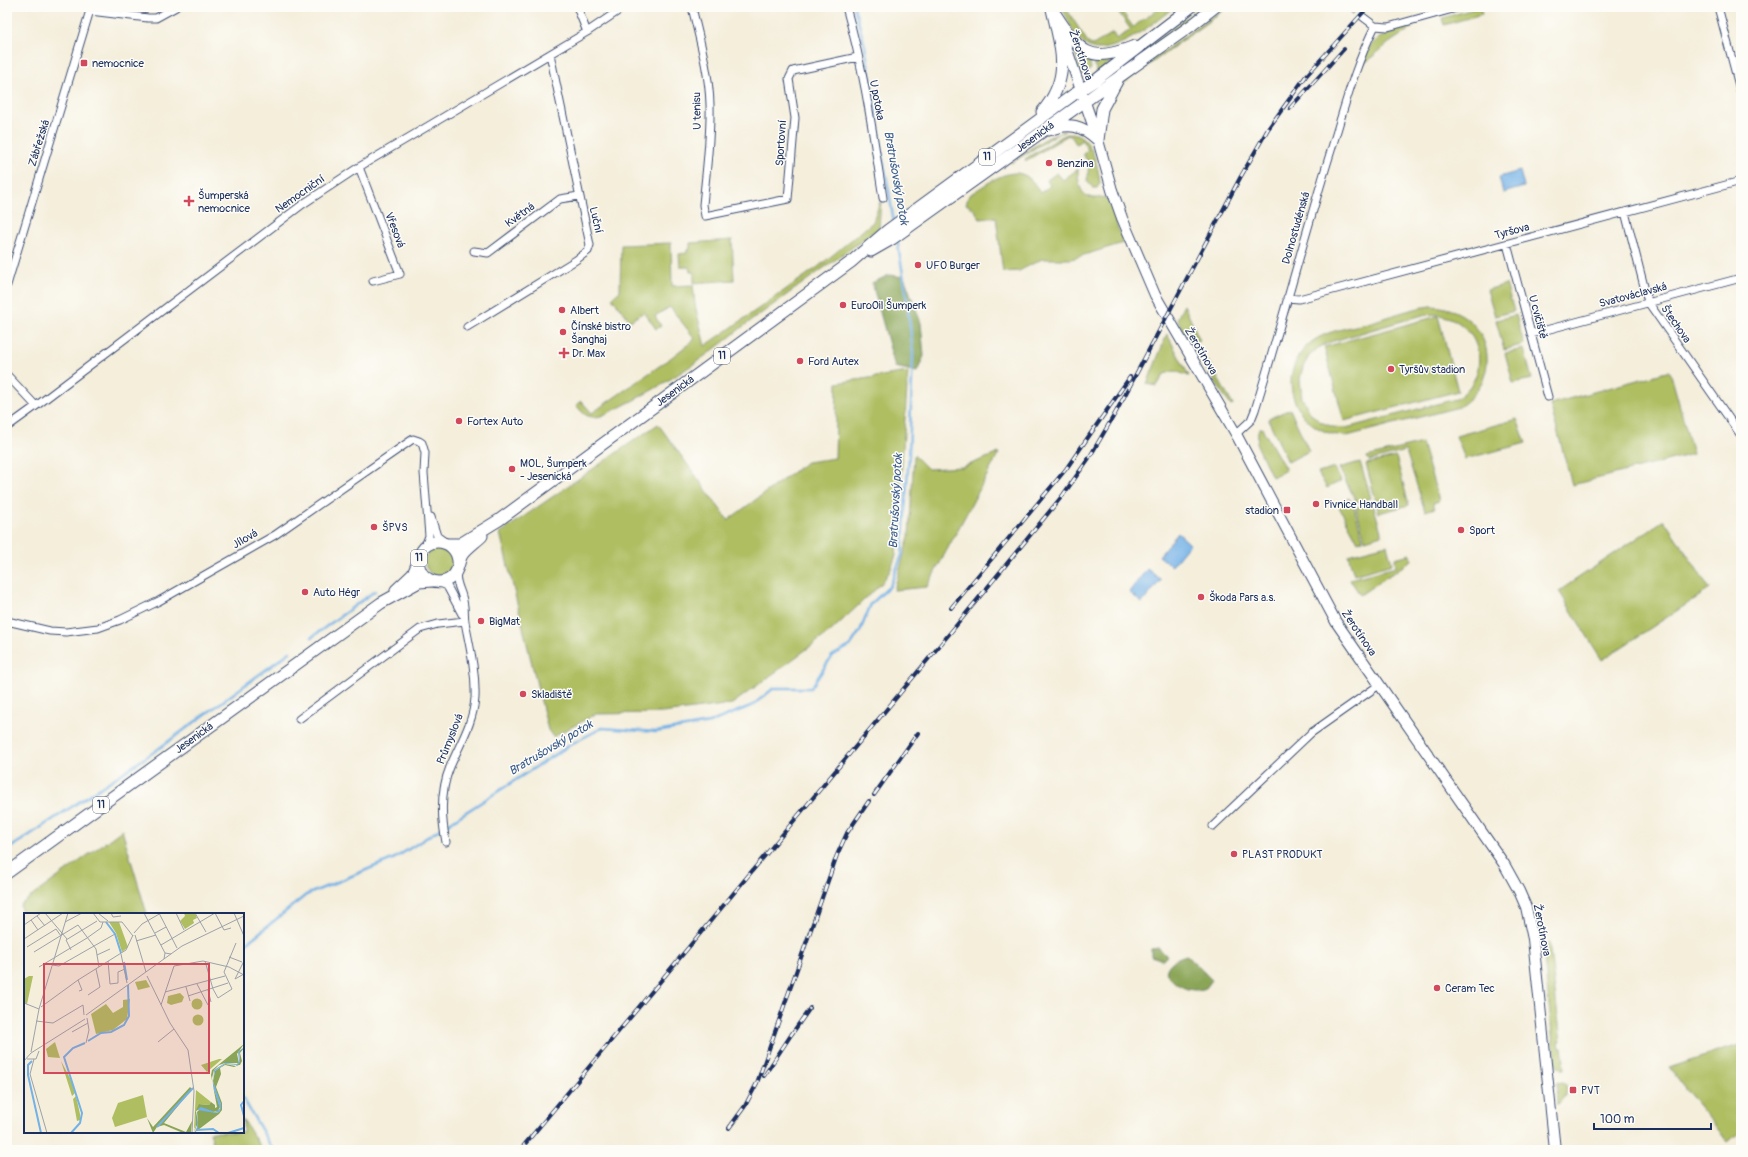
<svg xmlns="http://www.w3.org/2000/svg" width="1748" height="1157" font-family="Pangolin,sans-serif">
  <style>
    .green { fill: #aebe61; stroke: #647660; fill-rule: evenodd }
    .forest { fill: #8aa557; stroke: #526a5a }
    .water { fill: #73b1e6; stroke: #4770a2 }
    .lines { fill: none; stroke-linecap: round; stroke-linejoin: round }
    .stream { stroke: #73b1e6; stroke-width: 2.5 }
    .street-tunnel { stroke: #c9c8c2; stroke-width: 7; stroke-dasharray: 7 3.5; stroke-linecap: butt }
    .street-casing { stroke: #3c4c71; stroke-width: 9 }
    .secondary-casing { stroke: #3c4c71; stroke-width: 12 }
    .primary-casing { stroke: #3c4c71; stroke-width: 13 }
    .street { stroke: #fff; stroke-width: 7 }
    .secondary { stroke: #fff; stroke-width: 10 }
    .primary { stroke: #fff; stroke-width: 11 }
    .rail-casing { stroke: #1b2f5e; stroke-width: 4 }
    .rail { stroke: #fdfcf7; stroke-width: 2.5; stroke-dasharray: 8; stroke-linecap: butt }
    .poi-dot { fill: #d1495b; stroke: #fdfcf7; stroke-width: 1.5 }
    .labels { text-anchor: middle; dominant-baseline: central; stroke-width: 3; stroke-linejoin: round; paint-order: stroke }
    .shield { fill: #fdfcf7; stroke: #5f6c8c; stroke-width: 1 }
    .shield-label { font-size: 10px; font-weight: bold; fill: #1b2f5e }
    .street-label { font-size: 11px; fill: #1b2f5e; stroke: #fdfcf7 }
    .poi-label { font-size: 11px; fill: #1b2f5e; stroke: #fdfcf7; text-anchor: start }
    .water-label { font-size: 12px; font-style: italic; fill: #3a5c8e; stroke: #fdfcf7 }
    .inset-river { fill: none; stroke: #73b1e6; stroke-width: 2 }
    .inset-road { fill: none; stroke: #9da2a9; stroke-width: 1 }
    .view { fill: #d1495b; fill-opacity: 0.15; stroke: #d1495b; stroke-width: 2 }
    .inset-edge { fill: none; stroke: #1b2f5e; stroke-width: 2 }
  </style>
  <rect width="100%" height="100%" fill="#fdfcf7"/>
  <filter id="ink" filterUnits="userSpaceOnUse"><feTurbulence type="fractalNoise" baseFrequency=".025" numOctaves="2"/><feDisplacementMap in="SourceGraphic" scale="8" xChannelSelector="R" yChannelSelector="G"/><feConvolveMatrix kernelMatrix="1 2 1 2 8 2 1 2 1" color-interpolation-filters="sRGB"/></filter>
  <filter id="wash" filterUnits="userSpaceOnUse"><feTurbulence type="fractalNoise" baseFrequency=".012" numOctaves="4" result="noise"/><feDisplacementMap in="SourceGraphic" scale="16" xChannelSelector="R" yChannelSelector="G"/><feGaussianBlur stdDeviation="0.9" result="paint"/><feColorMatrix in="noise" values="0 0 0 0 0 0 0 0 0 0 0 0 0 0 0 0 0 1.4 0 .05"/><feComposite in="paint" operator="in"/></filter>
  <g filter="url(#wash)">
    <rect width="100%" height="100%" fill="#f4eedb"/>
    <path class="green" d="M1062,7H1072L1067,10L1089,44L1093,45L1113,33L1116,39L1131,30L1115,7H1119L1133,27L1161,7H1174C1156,22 1110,60 1087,46C1074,38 1068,20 1062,7Z
      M1200,7H1205L1186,24L1101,85L1100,82L1178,25Z
      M1225,7H1228L1127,81L1112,94L1119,86L1141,68Z
      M1480,7L1482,14L1444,25L1442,18Z
      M1412,24L1413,27L1389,43L1360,67L1370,46L1379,38Z
      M1073,47L1089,58L1091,69L1082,75Z
      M1120,57L1096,72L1094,59Z
      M1065,131L1059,133L1011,163C1028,151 1044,136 1065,131Z
      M1072,133C1092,136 1098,166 1100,183L1097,188H1093L1087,181L1089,164L1083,154L1088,150L1082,140L1076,144L1072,137L1068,135L1026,161L1025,159L1064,135Z
      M1078,169C1078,188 1082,202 1104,197L1109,202L1123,243L1071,259H1042L1019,271L1003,272L996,217L980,219L974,209L966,204L969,195C985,186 1013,161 1031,180C1035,183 1037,189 1040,193L1050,186L1047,180L1057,173L1063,180Z
      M881,199L879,228L741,328C699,363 651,394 601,416C588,419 584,415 576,405L581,401L592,413L668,360L695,339L670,307L655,316L661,326L656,329L644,312L630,321L612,298L620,291L621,245L671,243L672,286L693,285L695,305L705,346L818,267L873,222Z
      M732,240L734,280L694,283V272H690L689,267H680L679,254L687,253V250L690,249V243Z
      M1506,284L1514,311L1495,316L1487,290Z
      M1184,305L1200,341L1193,346L1177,319Z
      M1430,306C1488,307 1509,375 1459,407L1347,436C1295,435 1270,373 1313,341C1328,330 1350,328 1368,323C1388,317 1409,309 1430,306ZM1423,315C1475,308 1500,371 1456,399L1346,428L1333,427L1321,422L1311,414L1302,398L1300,379L1303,367L1309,356L1318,348L1330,342Z
      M1516,315L1524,344L1504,350L1496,320Z
      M1438,316L1458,391L1344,421L1324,347Z
      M1167,334L1189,376L1175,371L1164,374L1157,386L1147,384Z
      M1524,349L1532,379L1513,383L1505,353Z
      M1208,361L1233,405L1231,406L1204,365V363Z
      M1670,371L1693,454L1572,485L1550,404Z
      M908,372L896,555L890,571L881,584L830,632L732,704L662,713L596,714L553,737L548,730L500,533L658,424L728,520L807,462L835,458L837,383Z
      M1290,409L1309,451L1288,462L1268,419Z
      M1517,419L1526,443L1465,459L1456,436Z
      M1260,428H1262L1286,470L1272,477L1257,445L1258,431Z
      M1422,443L1439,501L1433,503L1435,508L1425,511L1406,451L1369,461L1367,457Z
      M999,453L927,587L894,590L909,536L914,455L928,469L963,467Z
      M1396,457L1409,505L1379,513L1366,464Z
      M1360,462L1371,498L1357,503L1339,468Z
      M1335,468L1341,481L1327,488L1318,473Z
      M1349,498L1354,507L1363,540L1358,542L1338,505Z
      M1373,504L1382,535L1365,540L1356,508Z
      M1664,520L1710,589L1602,660L1559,591Z
      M1387,545L1392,564L1354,575L1348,555Z
      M425 562a14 14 0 1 1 28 0a14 14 0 1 1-28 0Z
      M1410,554L1412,560L1360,595L1350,579L1396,567L1395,558Z
      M122,830L147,914H25V927L20,905Z
      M1549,943L1561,1041H1559L1560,1048H1562L1565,1069H1561L1555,1063L1543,947Z
      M1741,1044V1131L1728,1142L1669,1068Z
      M1563,1082L1566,1084C1568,1091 1564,1099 1558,1104L1557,1083Z
      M243,1119L262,1150H215L210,1132H243Z"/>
    <path class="forest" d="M889,275L904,277L921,323L924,356L917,372L895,367L872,283Z
      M1159,948L1167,956L1163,960L1151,956V949Z
      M1187,955L1212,980L1206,988C1191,994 1174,986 1166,972C1168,963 1177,957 1187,955Z"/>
    <path class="water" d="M1520,171L1524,187L1503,193L1499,177Z
      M1178,533L1190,544L1172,566L1159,556Z
      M1147,569L1161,580L1142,603L1129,592Z"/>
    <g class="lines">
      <path class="stream" d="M854,7L865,46L894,223
        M312,637L375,591
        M7,850L154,752L290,652
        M243,946L306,895L395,858L573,743L602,728L656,732L709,723L753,705L774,688H811L832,656L850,646L860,631L871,604L890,586L902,555L909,455L913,353L906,292L897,239
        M243,1098L273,1150"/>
    </g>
  </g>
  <g filter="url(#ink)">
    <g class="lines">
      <path class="street-tunnel" d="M1352,7L1363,17"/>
      <defs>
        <path id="street" d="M577,7L587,32
          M692,7C699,38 709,71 710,104C711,138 706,172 703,205L705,216L788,199L795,118L789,79L793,71L858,57
          M846,7C864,69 873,134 883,198
          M1718,7L1741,93
          M90,11L148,18H156L176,7
          M1363,17L1375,26L1388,27L1460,7
          M359,167L400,274L373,281
          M1625,212L1648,302L1740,434
          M1507,244L1548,397
          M474,251L488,253L560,199L579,196
          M7,285L91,7
          M1287,298L1299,299L1741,181
          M467,327L576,260L588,251L590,245L550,54
          M1531,334L1741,278
          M7,375L36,406
          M7,427L36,406L303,204L359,167L587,32L624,7
          M1236,434L1251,420L1255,410C1281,326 1303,241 1329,157C1343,113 1354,67 1375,26
          M431,517L437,536L445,542
          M438,582L447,586L462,614
          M7,621L50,631L66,632L98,628L120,620L159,601L275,535L413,439L419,441L422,443L425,453L424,473L429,536L425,546
          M299,719L420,629L438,624L465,621
          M1213,826L1311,733L1379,685
          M446,842C441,817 440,791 450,767C460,743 473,724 475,698C476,672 470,648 465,622C464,615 465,608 463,601C462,591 454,582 457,572"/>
        <path id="secondary" d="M1062,35L1098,140L1112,190L1122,218L1155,295L1236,434L1336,622L1504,864L1519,891L1526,907L1533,939L1555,1150"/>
        <path id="primary" d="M1056,15C1081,53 1088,64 1135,46
          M1042,112C1072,77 1061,50 1052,9
          M1049,130C1069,122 1082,125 1098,140
          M1098,140L1102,109L1117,81
          M871,251L892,239L1192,25L1215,7
          M448,544H460L499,520L851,262L888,230L1073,95L1096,80L1191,7
          M458,567C461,538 423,533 419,559C416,577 438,589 452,577C459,571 458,562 462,555C467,548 476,542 482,536
          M396,590L413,574L418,562
          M7,873L381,603L419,582L432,581"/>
      </defs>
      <use href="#street" class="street-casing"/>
      <use href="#secondary" class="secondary-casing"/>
      <use href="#primary" class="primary-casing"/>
      <use href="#street" class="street"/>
      <use href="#secondary" class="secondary"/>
      <use href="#primary" class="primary"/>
      <defs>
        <path id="rail" d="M1290,108L1344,49
          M951,608L1066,469L1130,377
          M874,795L918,733
          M764,1076L791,1035L810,1008
          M729,1128L745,1106L757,1083L837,855L847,833L869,801
          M520,1150L955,627L1063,495L1089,458L1116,412L1240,178L1268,129L1306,76L1368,7"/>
      </defs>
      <use href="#rail" class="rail-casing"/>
      <use href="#rail" class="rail"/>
    </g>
  </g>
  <g class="poi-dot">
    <rect x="80" y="59" width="8" height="8" rx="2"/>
    <circle cx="1049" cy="163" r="4"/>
    <path d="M187 195h4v4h4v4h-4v4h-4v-4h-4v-4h4z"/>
    <circle cx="918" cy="265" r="4"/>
    <circle cx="843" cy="305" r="4"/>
    <circle cx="562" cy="310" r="4"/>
    <circle cx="563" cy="332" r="4"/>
    <path d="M562 347h4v4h4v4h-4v4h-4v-4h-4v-4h4z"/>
    <circle cx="800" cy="361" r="4"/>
    <circle cx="1391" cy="369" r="4"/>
    <circle cx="459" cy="421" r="4"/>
    <circle cx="512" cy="469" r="4"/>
    <circle cx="1316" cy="504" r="4"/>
    <rect x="1283" y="506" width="8" height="8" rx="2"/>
    <circle cx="374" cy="527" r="4"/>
    <circle cx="1461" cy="530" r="4"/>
    <circle cx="305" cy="592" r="4"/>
    <circle cx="1201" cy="597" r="4"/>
    <circle cx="481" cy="621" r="4"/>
    <circle cx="523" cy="694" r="4"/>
    <circle cx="1234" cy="854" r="4"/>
    <circle cx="1437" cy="988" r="4"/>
    <rect x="1569" y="1086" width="8" height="8" rx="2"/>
  </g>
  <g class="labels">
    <g class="shield">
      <rect x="979" y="149" width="16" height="16" rx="3"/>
      <rect x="714" y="348" width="16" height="16" rx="3"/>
      <rect x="411" y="550" width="16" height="16" rx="3"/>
      <rect x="93" y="797" width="16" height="16" rx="3"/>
    </g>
    <g class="shield-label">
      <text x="987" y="157">11</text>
      <text x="722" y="356">11</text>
      <text x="419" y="558">11</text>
      <text x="101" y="805">11</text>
    </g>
    <g class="street-label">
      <text transform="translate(1081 55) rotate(71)">Žerotínova</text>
      <text transform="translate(877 100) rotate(79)">U potoka</text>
      <text transform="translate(697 111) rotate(-91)">U tenisu</text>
      <text transform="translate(1035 137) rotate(-36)">Jesenická</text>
      <text transform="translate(39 143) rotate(-73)">Zábřežská</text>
      <text transform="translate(781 143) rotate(-86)">Sportovní</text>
      <text transform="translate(300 194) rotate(-35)">Nemocniční</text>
      <text transform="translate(520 215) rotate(-36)">Květná</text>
      <text transform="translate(596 220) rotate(77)">Luční</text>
      <text transform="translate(1296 228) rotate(-74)">Dolnostudénská</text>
      <text transform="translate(395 230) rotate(69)">Vřesová</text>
      <text transform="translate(1512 231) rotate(-15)">Tyršova</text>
      <text transform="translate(1633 295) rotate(-15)">Svatováclavská</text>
      <text transform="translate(1538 317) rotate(75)">U cvičiště</text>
      <text transform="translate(1676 324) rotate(55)">Štechova</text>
      <text transform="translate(1201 351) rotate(59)">Žerotínova</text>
      <text transform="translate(675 391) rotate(-36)">Jesenická</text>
      <text transform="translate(245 539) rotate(-30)">Jílová</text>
      <text transform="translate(1359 633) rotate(56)">Žerotínova</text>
      <text transform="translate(194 738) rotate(-36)">Jesenická</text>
      <text transform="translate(450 739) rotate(-68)">Průmyslová</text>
      <text transform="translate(1542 930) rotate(79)">Žerotínova</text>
    </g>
    <g class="poi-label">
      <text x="92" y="63">nemocnice</text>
      <text x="1057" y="163">Benzina</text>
      <text x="198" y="195">Šumperská<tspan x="198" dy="13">nemocnice</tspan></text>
      <text x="926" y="265">UFO Burger</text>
      <text x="851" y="305">EuroOil Šumperk</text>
      <text x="570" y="310">Albert</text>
      <text x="571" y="326">Čínské bistro<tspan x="571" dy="13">Šanghaj</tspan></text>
      <text x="572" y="353">Dr. Max</text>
      <text x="808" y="361">Ford Autex</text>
      <text x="1399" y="369">Tyršův stadion</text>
      <text x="467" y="421">Fortex Auto</text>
      <text x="520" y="463">MOL, Šumperk<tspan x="520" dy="13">- Jesenická</tspan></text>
      <text x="1324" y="504">Pivnice Handball</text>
      <text x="1279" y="510" text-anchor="end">stadion</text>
      <text x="382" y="527">ŠPVS</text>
      <text x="1469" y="530">Sport</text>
      <text x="313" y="592">Auto Hégr</text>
      <text x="1209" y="597">Škoda Pars a.s.</text>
      <text x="489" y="621">BigMat</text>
      <text x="531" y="694">Skladiště</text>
      <text x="1242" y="854">PLAST PRODUKT</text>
      <text x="1445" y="988">Ceram Tec</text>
      <text x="1581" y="1090">PVT</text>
    </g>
    <g class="water-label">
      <text transform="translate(896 178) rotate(80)">Bratrušovský potok</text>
      <text transform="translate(896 501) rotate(-87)">Bratrušovský potok</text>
      <text transform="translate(551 748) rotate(-31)">Bratrušovský potok</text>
    </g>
  </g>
  <g transform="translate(24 913)">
    <rect width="220" height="220" fill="#f4eedb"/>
    <path d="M160,0H171L173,5L169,7L170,10L161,16L156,8L161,3ZM85,9H95L104,34L98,39L92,20ZM5,63H9L3,91L0,90V66ZM122,67L126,74L114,77L111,69ZM156,80L160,84L158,89L147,92L143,90L144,83ZM167.5 91a5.5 5.5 0 1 1 11 0a5.5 5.5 0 1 1-11 0ZM106,86L103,106L89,117L72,121L67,101L82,91L89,100L99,94V87ZM168.5 107a5.5 5.5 0 1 1 11 0a5.5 5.5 0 1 1-11 0ZM31,129L36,145L24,144L22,136ZM195,146H198L183,159L177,152ZM37,148L48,169L51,180L48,183ZM172,177L187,189L185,192L176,191L171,199L172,212L170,216ZM119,182L123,204L91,214L88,205L94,190ZM52,183L56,201V207L53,208L49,186Z" fill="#aebe61"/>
    <path d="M220,131L213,141L215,150H201L195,152L190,157L188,165L189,173L196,194L194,198L189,199L191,200L195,199L197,191L193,184L189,168L191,158L201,151L212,153L216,148L215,138L220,135L216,140L218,148L216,152H215L210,154L201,152L196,155L197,161L192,174L198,190V197L195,201L170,220L173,216L174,208L173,199L177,195L184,198L177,195L172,198L174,210L170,219L172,212L171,199L175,191L185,192L187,189L191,192V195L193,194L187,162L188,157ZM166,174L168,176L140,210L162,219L168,208L167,220H159L140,212L133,214L129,220L123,205L129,214Z" fill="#8aa557"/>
    <path d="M220,134L215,140L216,148L214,152L201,151L191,158L189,168L197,191V196L195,199L191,200L174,197V214L170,220L173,214L174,196L177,194L191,199L196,196L189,173L190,157L201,150L213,151L215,148L214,139Z" fill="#73b1e6"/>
    <path class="inset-river" d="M82,9L91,21L97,40M100,49L103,67M64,128L77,120L87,119L100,112L105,103L104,72M8,148L4,152V162L17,220M220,188L217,192L220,203M133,214L169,175M172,217L189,216L195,220M47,220L56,210L58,200L40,144L49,135L61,130M204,220L220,215"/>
    <path class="inset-road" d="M21,0L43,26M69,0L76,9H98L109,23M74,0L84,8M87,0L89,4L97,3M120,0L141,40M135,0L153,35M152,0L160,17M171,0L182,19M191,0L200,17L207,15M210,0L220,23M13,3L21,13M7,7L14,17M41,9L58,0M0,12L17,0M110,20L118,11L137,0M131,20L142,14M111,22L122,59M0,26L39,0M112,28L132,22M137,32L191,0M3,34L32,16L37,23M47,37L42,27L73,8M10,39L54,12L72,36L75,54M97,41L103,70M73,42L86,36M205,44L218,49M140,46L141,40L147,41M84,48L86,71L94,70V59L101,56M181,48L189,76L194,85L208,76L200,59L212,30M28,52L35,53L91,21M150,53L179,48L205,54L220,62M15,54L63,25L77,15L79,9M220,61L211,66L220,48M123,63L146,110L164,137L170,178L168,220M54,67L58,77L55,78M173,71L184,92M162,74L166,88M184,77L187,89M141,79L201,63M64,82L76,74L72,56M164,83L204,70M0,90L15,96M137,92L150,53M17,94L54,67L102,37L109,22M62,102L158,33L220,3M12,108L29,110L59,92L60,102M48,119L64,110M134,129L150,116M62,130L65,117L63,105M7,139L15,96L44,0M3,146H12L15,138M10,146L6,161L23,220M0,148L7,140L61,106"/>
    <path class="view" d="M20,51H185V160H20Z"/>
    <rect width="220" height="220" class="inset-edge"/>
  </g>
  <rect width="1748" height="1157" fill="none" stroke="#fdfcf7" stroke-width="24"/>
  <path d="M1594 1123v6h117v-6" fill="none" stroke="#1b2f5e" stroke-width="2"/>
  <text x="1600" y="1123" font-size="12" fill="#1b2f5e" stroke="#fdfcf7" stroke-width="3" paint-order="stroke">100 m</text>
</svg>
